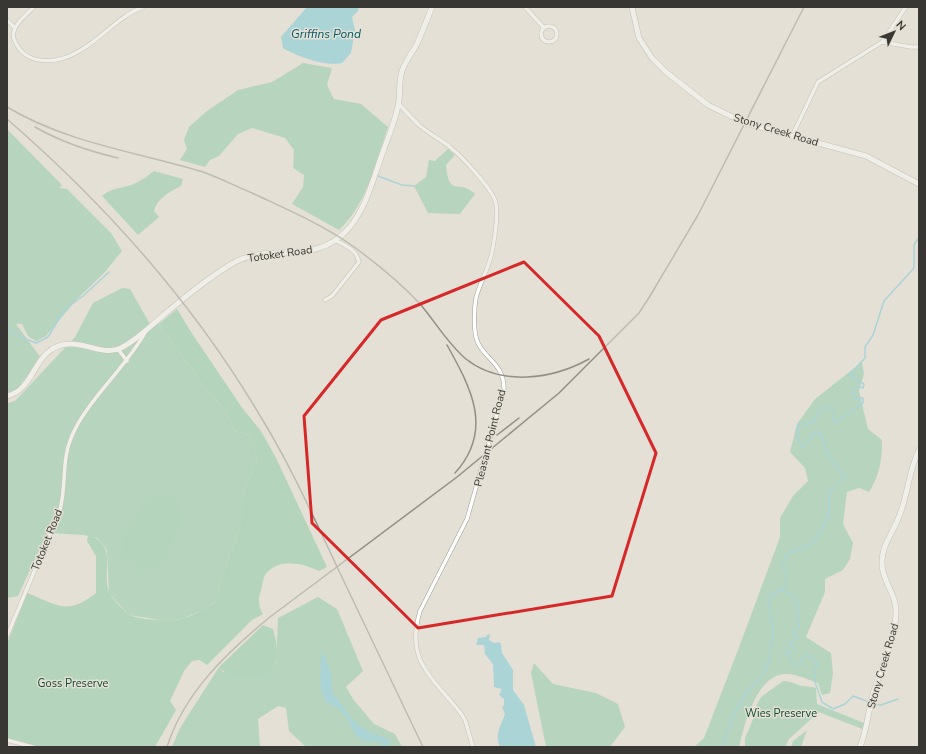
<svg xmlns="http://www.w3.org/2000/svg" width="926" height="754" font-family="'Nunito Sans',sans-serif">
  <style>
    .green { fill: #80c8a3 }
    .forest { fill: #7ac59e }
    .water { fill: #66c5da }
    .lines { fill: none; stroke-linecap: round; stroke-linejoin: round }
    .stream { stroke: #66c5da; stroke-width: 1.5 }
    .minor-casing { stroke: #a19d94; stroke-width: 4.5 }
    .secondary-casing { stroke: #a19d94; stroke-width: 6 }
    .minor { stroke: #fff; stroke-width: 3.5 }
    .secondary { stroke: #fff; stroke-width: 5 }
    .rail { stroke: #928f87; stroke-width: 1.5 }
    .marked { fill: none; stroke: #d62828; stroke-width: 3; stroke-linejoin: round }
    .labels { text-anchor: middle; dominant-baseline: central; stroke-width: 3; stroke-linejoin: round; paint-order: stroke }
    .street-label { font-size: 11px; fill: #393733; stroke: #e4e0d5 }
    .park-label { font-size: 11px; fill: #0b482f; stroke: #e4e0d5 }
    .water-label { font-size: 12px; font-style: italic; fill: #025a68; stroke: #e4e0d5 }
  </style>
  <rect width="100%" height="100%" fill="#e4e0d5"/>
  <path class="green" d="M303,63L332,68L327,85L334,99L361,104L388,127C376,162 367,204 339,230L292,204L303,187L304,175L293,168L294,150L285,138L252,128L238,134L219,156L210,160L205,167L180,160L187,149L184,140L189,127L207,111L238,90L272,82Z
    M7,129L62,185L59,188L67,189L111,233L122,251L105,272L77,299L46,336L36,341L28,336L22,324H16L41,358L15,392L7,393Z
    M448,149L455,155L446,165C449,199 459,178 475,194L460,214L428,213L414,186L426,177L429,160L435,161Z
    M154,171L183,179L181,186C170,192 157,198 154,211L159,217L138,235L102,196C114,186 125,189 138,182C143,179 149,175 154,171Z
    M122,288L130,289L150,324H159L204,386L228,414L234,430C241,434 247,432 254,435V443L257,459L245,488L241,502V524L221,580L217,601L201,611L182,619L166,621L129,615L109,593L107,551L103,544L97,538L84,535L47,533L18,596L7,598V403L15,401L75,337L93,303Z
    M862,362L864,374L859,391L868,429L882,440C882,460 880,474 869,492L859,488L847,492L843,524L853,543L850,559L843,570L825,579V592L806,637L831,653L833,673L830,693L822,695L818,683C809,680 795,673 785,674C756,676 745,723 739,747H694L704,738L741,642L780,537V518L793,496L808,481L805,468L790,452L797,424L815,399Z
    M318,597L337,609L363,671L346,687L353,699L374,724L395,734L402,747H306L289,731L286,708L278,706L258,719L260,747H172L180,728L219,667L223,672L276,663L278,618Z
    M534,663L553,684L596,693L618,704L625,727L610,747H546L531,673Z
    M783,681C791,681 795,684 802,686C808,687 811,686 816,688L817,704L864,723L862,729L819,712L789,739L785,747H745V738L754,717L756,706L761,697Z
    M807,730L801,747H791L793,741Z"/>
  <path class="forest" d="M177,309L191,332L243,409L261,431L276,458L327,567L319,571C302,563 278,557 265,575C263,579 262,586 261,590C258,599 258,606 263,614L252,620L207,665L200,660L192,661L184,671L170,701L176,710L155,747H39L7,738V644L27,593C58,605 67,616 96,593V556L87,541L88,535C119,545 101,570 109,592C110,596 127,614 130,615C140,620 171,622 181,619C194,616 206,608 217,601L221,580L241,524V502L245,488L257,459L254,443V435C247,432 241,434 234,430L228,414L204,386L159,324Z
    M161,493C168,496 174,498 178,505C185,517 169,559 157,565C153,567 146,568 142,569L138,579L136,563L131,559L126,562C125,558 121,555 121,551C120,533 144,496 161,493Z
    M263,625L273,629C281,656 279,680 244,676C234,675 226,675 219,667Z"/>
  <path class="water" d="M307,7H359L358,11L352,17L355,30L351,53L342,63C326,67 296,56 283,48L281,37Z
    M488,634L490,635L489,640L494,643L499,642L501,644L502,653L513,670V690L524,705L536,747H500C494,735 501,726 505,714L502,707L504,705V699L499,695L502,689L494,687L493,664L485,654L484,645H476L478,638L486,637Z
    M321,652L325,657L331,674L332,692L350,716L358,725L369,732L386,738L390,743L389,747H382L381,741C348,744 358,728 341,711C336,706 327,705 324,698C318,684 322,667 321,652Z"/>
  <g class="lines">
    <path class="stream" d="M378,176L402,185L414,186
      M7,328L20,337L36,343L48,337L65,309L83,296L109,272
      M782,591C788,591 795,596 798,601L796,608L800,617L798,621L799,627L793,632L798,638L790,643L793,647V650L786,653L790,657L791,661L796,665L801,664L802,658L807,655L819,664L814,670L815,682L822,702L833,709L845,704L853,696L869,702
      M872,704L881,705L898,699
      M722,747L733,716L747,692L763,675L768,663L774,632L768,601L770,596L784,588L787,574L783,564L784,559L790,552L810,545L820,533L829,513V494L832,489L846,477L828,455L821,434L816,432C809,435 810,444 803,447C798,443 796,430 798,424L800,423L806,425C815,423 816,417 820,410L830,407L832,409L833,420L837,422L863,403V398L857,399L853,394V389L857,386L863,388L864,384L851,377L850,374L865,358V347L873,335L884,301L914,268V245L919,237"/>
    <defs>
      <path id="minor" d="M34,7C26,15 10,27 14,39C25,68 59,64 81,50C103,37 119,16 143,7
        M525,7L544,28
        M7,20L15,28
        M541 34a8 8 0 1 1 16 0a8 8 0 1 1-16 0Z
        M882,42L911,47H919
        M399,104C406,112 413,119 420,126C430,134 441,140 450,147C461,156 494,190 496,204C498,219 495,237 492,252C489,268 480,282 476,298C474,309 474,320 475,331C477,358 504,359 504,389L467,519L420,611C408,652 422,668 448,698C454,705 461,712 465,720C468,729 470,738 473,747
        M792,136L818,82L882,42L906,7
        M325,300L332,296L359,262C356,249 346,246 335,240
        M118,349L127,361
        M7,636L59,513C67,489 61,462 71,438C85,402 126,368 146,331
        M7,740L33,747"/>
      <path id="secondary" d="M632,7L639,38L652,58L666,72L708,105L745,123L866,156L919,184
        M7,396C32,390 32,362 52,349C77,334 100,358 121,348C135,341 148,329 160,318C180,301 214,273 237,261C273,243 315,267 349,228C367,207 374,175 384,149C389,135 395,121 398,106C401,95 398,83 402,71C405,62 411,54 416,46C422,33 427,20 432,7
        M860,747C867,730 868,712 873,694C881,667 895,642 896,613C897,595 882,581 882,564C881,547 892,534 898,519C908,497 908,472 919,450"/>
    </defs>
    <use href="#minor" class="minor-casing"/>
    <use href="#secondary" class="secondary-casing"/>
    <use href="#minor" class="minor"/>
    <use href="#secondary" class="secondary"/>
    <path class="rail" d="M7,107C67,143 137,152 203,172C220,178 235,186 252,193C286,209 319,223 350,244C375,262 400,282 421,305C436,323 448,344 466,359C501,387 553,379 589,359
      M7,119C106,205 192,301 259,414C290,464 314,518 339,571C367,630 395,688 423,747
      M35,127C61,142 88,151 118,158
      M447,345C471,388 494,430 455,473
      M497,435L519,418
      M167,747C184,693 227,652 270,617L457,477L559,393L639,313L650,296L698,215L804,7"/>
  </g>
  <path d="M0 0H926V754H0ZM524,262L599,336L656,453L612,596L418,628L312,523L304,416L381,320Z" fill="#e4e0d5" fill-opacity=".55" fill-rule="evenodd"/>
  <path class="marked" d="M524,262L599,336L656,453L612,596L418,628L312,523L304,416L381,320Z"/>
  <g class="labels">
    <g class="street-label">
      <text transform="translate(776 130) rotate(17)">Stony Creek Road</text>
      <text transform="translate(280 254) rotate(-8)">Totoket Road</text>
      <text transform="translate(490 438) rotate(-76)">Pleasant Point Road</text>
      <text transform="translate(47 540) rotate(-68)">Totoket Road</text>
      <text transform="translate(883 666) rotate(-74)">Stony Creek Road</text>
    </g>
    <g class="park-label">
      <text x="73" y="683">Goss Preserve</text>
      <text x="781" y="713">Wies Preserve</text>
    </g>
    <g class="water-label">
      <text x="326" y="34">Griffins Pond</text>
    </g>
  </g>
  <rect width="926" height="754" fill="none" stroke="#393733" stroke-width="16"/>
  <g transform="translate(894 32) rotate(47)" stroke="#e4e0d5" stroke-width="3" paint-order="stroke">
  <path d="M0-3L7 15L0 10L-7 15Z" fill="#393733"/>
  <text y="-6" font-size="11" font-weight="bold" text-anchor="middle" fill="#393733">N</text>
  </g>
</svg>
